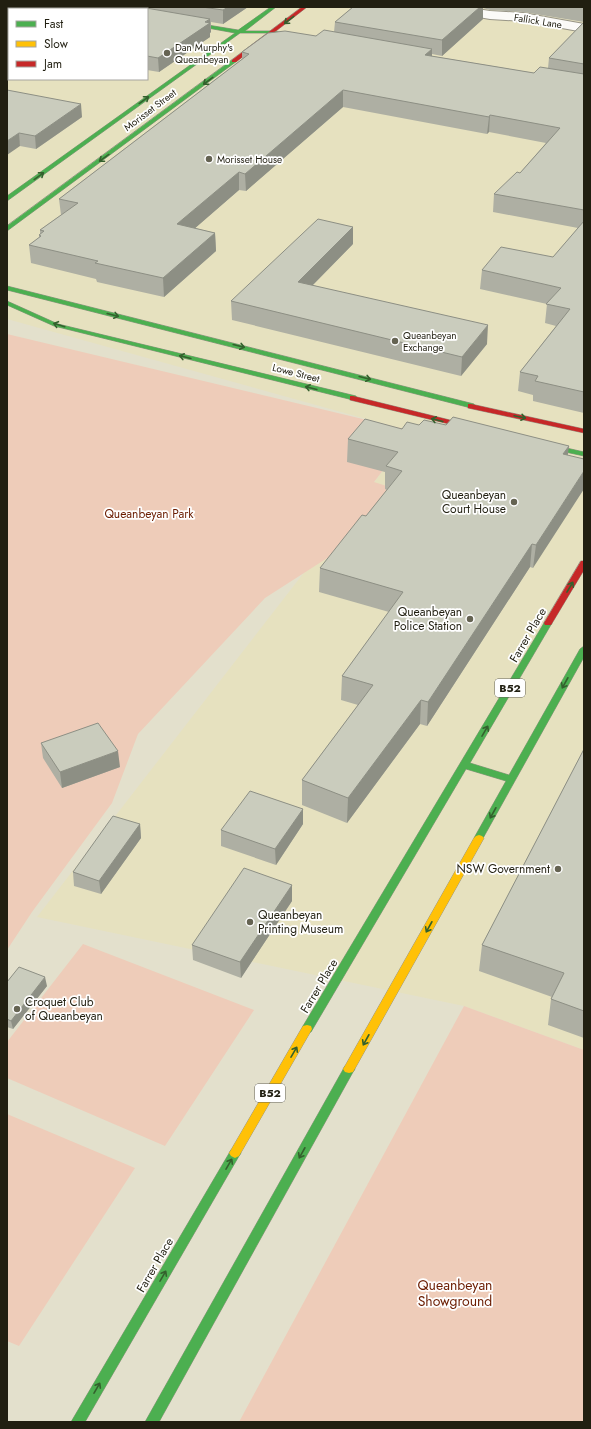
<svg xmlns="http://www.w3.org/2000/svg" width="591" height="1429" font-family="Jost,sans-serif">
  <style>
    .built { fill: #e6e1bf; fill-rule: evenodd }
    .green { fill: #eeccb9 }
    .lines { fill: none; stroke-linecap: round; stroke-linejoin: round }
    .street-casing { stroke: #989586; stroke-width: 2 }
    .fast-casing { stroke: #989586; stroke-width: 1 }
    .slow-casing { stroke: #989586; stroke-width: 1 }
    .jam-casing { stroke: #989586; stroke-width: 1 }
    .street { fill: #fbfaf7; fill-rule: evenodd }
    .fast { fill: #4caf50; fill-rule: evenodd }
    .slow { fill: #ffc107; fill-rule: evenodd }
    .jam { fill: #c62828; fill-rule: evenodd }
    .wall { fill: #aeafa3; fill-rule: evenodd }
    .shaded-wall { fill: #8d8f84 }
    .building { fill: #caccbd; stroke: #8d8f84 }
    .oneway { stroke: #34602d }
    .poi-dot { fill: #656352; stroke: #fff; stroke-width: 1.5 }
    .labels { text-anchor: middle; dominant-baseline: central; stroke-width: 3.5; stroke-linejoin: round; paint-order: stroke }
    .far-street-label { font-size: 10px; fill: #211f11; stroke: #fff }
    .far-poi-label { font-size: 10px; fill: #211f11; stroke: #fff; text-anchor: start }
    .shield { fill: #fff; stroke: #646258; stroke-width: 1 }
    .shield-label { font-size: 11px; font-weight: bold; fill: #211f11 }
    .poi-label { font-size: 12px; fill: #211f11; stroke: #fff; text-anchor: end }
    .park-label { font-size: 12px; fill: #6b1c00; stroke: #fff }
    .street-label { font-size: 12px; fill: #211f11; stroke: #fff }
    .near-park-label { font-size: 14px; fill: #6b1c00; stroke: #fff }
  </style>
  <rect width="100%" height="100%" fill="#e3e0cc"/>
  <path class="built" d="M7,7H584V1050L464,1006L37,917L413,432L7,319ZM9,9H147V79H9Z"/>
  <path class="green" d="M7,334L413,431L374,482L396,489L332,555L265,598L138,734L112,803L32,912L7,950Z
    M83,944L254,1010L165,1146L7,1078V1042Z
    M464,1006L584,1050V1422H239Z
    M7,1114L135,1168L19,1346L7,1341Z"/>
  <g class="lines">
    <defs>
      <path id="street" d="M438,7H464L490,11L523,13L584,24V32L523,21L490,19L444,11L440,9Z"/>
      <path id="fast" d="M271,7H276L245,31H273L302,36L304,37V38L273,33H240L7,201V196L235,33L147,17V15L238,30Z
        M232,60L237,61L7,231V226Z
        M7,286L474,404L475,406L471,408L7,290Z
        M7,301L58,324L356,396L357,398L353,400L54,326L7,305Z
        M537,442H540L584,452V456L537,446Z
        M548,620L552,623L470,763L509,775L580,649L584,646V657L482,840H476L474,838L506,781L466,769L311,1032L307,1033L303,1032L302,1029L303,1026L544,623Z
        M349,1065L353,1066L355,1069L353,1072L159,1422H145L345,1066Z
        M235,1148L239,1150L241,1153L239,1156L85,1422H71L231,1150Z"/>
      <path id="slow" d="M479,835L482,836L484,838L353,1072L349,1073L345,1072L343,1069L345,1066L474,838L476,836Z
        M307,1025L311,1026L312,1029L239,1156L235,1158L231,1156L229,1153L231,1150L303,1026Z"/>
      <path id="jam" d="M302,7H307L236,62H232V60Z
        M350,396H353L478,427L482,429L478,431L350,400Z
        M468,404H471L584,429V433L468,408Z
        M581,561H584V570L551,625H545L544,623Z"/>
    </defs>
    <use href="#street" class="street-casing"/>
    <use href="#fast" class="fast-casing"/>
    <use href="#slow" class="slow-casing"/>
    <use href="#jam" class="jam-casing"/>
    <use href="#street" class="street"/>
    <use href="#fast" class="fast"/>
    <use href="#slow" class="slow"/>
    <use href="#jam" class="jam"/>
  </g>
  <path class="wall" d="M7,7H248L223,24L211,22V32L210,33V37L159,72L147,70V9H9V43H7Z
    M353,7H584V413L533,401V395L518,391L520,372L556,326L545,323L547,304L480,289L482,270L553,257L578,228L493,212L494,194L520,173L546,143L489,132L487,134L343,107L246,191L239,190L195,228L215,233L216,251L164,297L97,282L96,279L31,263L29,245L39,238V235H40V230L61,215L59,199L242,59V52L334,32L335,22ZM483,8L490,10L523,12L584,22L549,58L548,68L534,73L432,56V54L442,56L483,19Z
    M7,90L82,117L36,149L20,146Z
    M353,244L313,285L487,344L461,376L232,320L231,301Z
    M419,425H446L569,446L533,568L530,567L427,726L420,724L347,823L302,805V780L358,705L341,700L342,676L389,612L319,592L320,568L366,516L387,490L385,489V472L347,462L348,439Z
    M41,743L120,767L62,788L43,758Z
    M584,749V1038L548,1025L551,999L552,997L479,971L482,945Z
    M303,809V824L276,865L221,846V830Z
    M140,824L141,838L101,894L74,886L73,872Z
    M292,885V901L241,978L193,960L192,945Z
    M7,982L47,986L13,1029L7,1027Z"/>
  <path class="shaded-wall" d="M228,7H248L223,24V10Z
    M480,7H483V19L442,56V40Z
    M210,19L211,32L210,33V37L159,72L158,58Z
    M432,49V65L425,55Z
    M343,90V107L246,191L245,174Z
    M81,104L82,117L36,149L35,136Z
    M490,115L489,132L487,134L489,117Z
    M19,133L20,146L7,155V141Z
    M239,172V190L178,243L177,224Z
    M353,227V244L298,300V282Z
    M215,233L216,251L164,297L163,278Z
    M488,325L487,344L461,376L462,357Z
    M569,446L566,469L563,454Z
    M584,471V489L533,568L536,545Z
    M532,544L530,567L427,726L428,702Z
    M421,700L420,724L347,823L348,798Z
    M118,751L120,767L62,788L60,772Z
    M303,809V824L276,865L275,849Z
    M140,824L141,838L101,894L99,881Z
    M292,885V901L241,978L240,962Z
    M45,977L47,986L13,1029L11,1021Z"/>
  <path class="building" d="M7,7H146V8L210,19L205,22L210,23L158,58L147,56V9H9V30L7,29Z
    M202,7H228L223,10Z
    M353,7H480L442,40L335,22Z
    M584,22V64L549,58Z
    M324,30L432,49L425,55L534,73L540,67L584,74V210L494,194L517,172L520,173L560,128L490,115L489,117L343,90L245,174L239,172L177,224L215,233L163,278L95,263L98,261L29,245L41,236L39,235L44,231L40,230L78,203L59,199L249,54L242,52L268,33L285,31L316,36Z
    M7,90L81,104L35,136L19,133L7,141Z
    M318,219L353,227L298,282L488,325L462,357L231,301Z
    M584,221V392L535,381L538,376L520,372L570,309L546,304L561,288L482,270L501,247L553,257Z
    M453,417L569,446L563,454L584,459V471L536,545L532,544L428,702L421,700L348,798L302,780L373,685L342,676L403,592L320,568L362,515L366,516L402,471L386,466L398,452L348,439L365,419L402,429L407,422L419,425L424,420L446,425Z
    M98,723L118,751L60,772L41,743Z
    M584,749V1011L551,999L564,973L482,945Z
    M250,791L303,809L275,849L221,830Z
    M113,816L140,824L99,881L73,872Z
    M244,868L292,885L240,962L192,945Z
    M19,967L45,977L11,1021L7,1019V982Z"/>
  <defs><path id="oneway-shaft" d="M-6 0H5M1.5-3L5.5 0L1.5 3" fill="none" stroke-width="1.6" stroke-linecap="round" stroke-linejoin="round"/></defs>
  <g class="oneway">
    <use href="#oneway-shaft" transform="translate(289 20) rotate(142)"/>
    <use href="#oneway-shaft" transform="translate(208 81) rotate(143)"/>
    <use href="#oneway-shaft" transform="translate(144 100) rotate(-36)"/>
    <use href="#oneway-shaft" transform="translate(104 158) rotate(144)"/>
    <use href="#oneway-shaft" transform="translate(39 176) rotate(-36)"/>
    <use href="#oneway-shaft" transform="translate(113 315) rotate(14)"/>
    <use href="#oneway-shaft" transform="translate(59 325) rotate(-163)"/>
    <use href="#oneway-shaft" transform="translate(239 346) rotate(14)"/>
    <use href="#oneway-shaft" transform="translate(185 357) rotate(-166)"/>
    <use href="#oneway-shaft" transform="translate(365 378) rotate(14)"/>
    <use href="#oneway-shaft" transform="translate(311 388) rotate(-166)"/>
    <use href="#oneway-shaft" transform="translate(520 417) rotate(12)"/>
    <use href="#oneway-shaft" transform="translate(437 420) rotate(-166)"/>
    <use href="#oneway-shaft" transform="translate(570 587) rotate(-59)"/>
    <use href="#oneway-shaft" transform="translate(565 683) rotate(119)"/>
    <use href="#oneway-shaft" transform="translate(485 731) rotate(-60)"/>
    <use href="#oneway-shaft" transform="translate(493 813) rotate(119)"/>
    <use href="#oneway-shaft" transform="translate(429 927) rotate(119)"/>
    <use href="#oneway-shaft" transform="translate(366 1040) rotate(119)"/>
    <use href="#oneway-shaft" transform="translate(294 1052) rotate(-60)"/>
    <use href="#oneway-shaft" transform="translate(302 1153) rotate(119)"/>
    <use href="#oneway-shaft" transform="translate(229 1164) rotate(-60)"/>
    <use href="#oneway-shaft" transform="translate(163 1276) rotate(-60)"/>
    <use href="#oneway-shaft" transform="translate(97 1388) rotate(-60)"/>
  </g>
  <g class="poi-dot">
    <circle cx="167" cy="53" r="4"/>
    <circle cx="209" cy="159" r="4"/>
    <circle cx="395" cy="341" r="4"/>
    <circle cx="514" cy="502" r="4"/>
    <circle cx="470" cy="619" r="4"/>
    <circle cx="558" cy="869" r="4"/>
    <circle cx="250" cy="922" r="4"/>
    <circle cx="17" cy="1009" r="4"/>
  </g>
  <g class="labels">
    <g class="far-street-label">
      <text transform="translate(538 21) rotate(9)">Fallick Lane</text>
      <text transform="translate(150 110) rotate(-37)">Morisset Street</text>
      <text transform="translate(296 373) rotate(14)">Lowe Street</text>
    </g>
    <g class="far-poi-label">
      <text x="175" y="47">Dan Murphy's<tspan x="175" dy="12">Queanbeyan</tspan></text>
      <text x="217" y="159">Morisset House</text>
      <text x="403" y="335">Queanbeyan<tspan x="403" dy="12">Exchange</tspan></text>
    </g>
    <g class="shield">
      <rect x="495" y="679" width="30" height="18" rx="3"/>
      <rect x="255" y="1084" width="30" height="18" rx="3"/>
    </g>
    <g class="shield-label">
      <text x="510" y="688">B52</text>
      <text x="270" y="1093">B52</text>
    </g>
    <g class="poi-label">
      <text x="506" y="495">Queanbeyan<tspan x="506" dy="14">Court House</tspan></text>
      <text x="462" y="612">Queanbeyan<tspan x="462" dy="14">Police Station</tspan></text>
      <text x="550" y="869">NSW Government</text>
      <text x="258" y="915" text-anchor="start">Queanbeyan<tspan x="258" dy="14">Printing Museum</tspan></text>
      <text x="25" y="1002" text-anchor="start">Croquet Club<tspan x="25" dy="14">of Queanbeyan</tspan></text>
    </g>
    <g class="park-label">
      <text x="149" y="514">Queanbeyan Park</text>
    </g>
    <g class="street-label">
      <text transform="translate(528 635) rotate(-60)">Farrer Place</text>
      <text transform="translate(319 986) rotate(-59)">Farrer Place</text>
      <text transform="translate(155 1265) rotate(-60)">Farrer Place</text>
    </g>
    <g class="near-park-label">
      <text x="455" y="1285">Queanbeyan<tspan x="455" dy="16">Showground</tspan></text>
    </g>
  </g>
  <rect width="591" height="1429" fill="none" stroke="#211f11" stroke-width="16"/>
  <rect x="8" y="8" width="140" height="72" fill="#ffffff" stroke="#a6a5a0"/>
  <rect x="16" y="21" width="20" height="6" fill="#4caf50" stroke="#a6a5a0"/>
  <text x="44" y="28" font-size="12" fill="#211f11">Fast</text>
  <rect x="16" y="41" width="20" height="6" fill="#ffc107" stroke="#a6a5a0"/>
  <text x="44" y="48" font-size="12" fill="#211f11">Slow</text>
  <rect x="16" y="61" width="20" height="6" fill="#c62828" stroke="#a6a5a0"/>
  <text x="44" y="68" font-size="12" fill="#211f11">Jam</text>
</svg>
